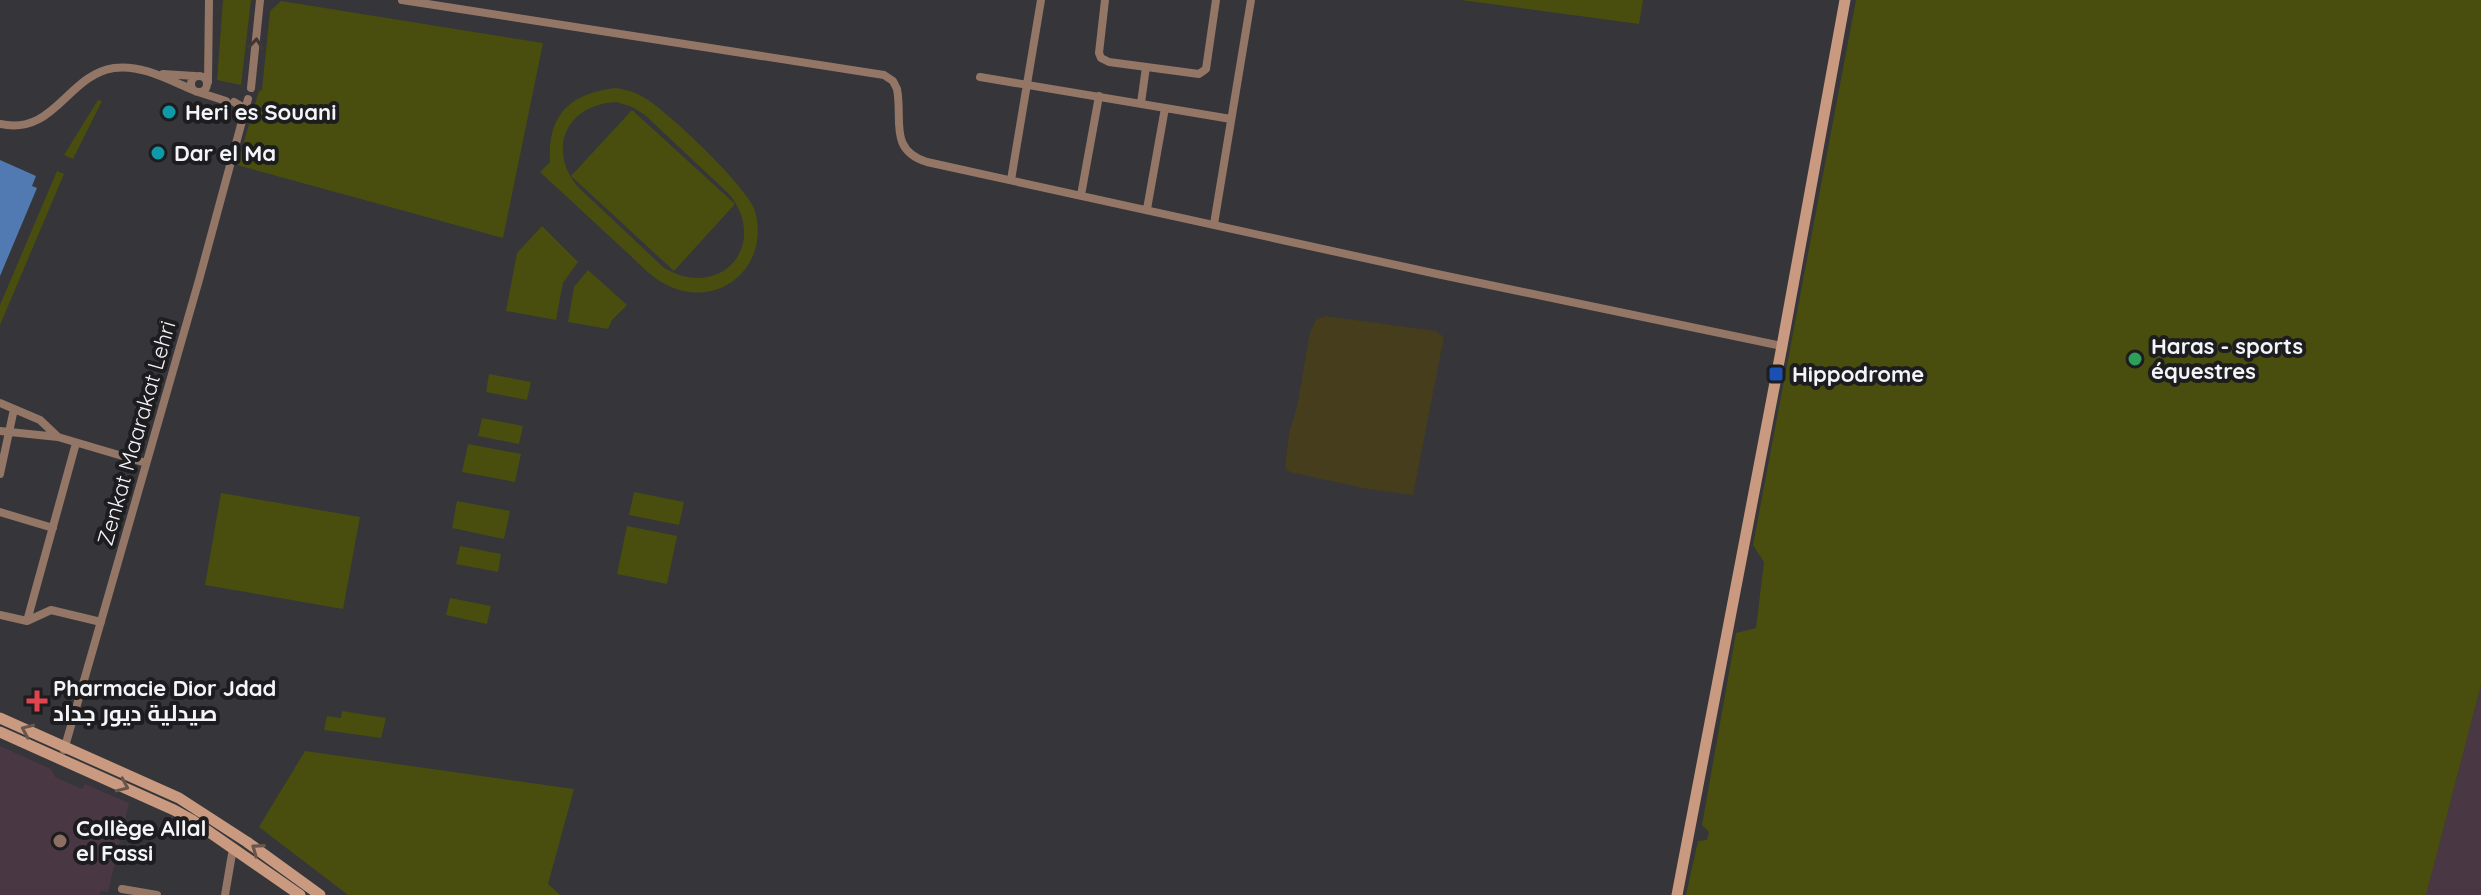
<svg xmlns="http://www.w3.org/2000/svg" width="2481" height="895" font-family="Quicksand,Cairo,sans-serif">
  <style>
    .education { fill: #493843 }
    .green { fill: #494e0f; fill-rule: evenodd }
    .sand { fill: #463d1d }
    .water { fill: #517ab2 }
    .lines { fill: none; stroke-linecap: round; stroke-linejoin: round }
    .street { stroke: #947666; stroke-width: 8 }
    .secondary { stroke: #c99a80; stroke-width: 11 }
    .oneway { stroke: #413834 }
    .oneway2 { stroke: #6a554b }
    .culture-dot { fill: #0f9aa8; stroke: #1d1d1f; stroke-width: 3 }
    .leisure-dot { fill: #2e9e5b; stroke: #1d1d1f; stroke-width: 3 }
    .transit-dot { fill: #1a4fb4; stroke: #1d1d1f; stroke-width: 3 }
    .health-dot { fill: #e0444e; stroke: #1d1d1f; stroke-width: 3 }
    .education-dot { fill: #8d6e63; stroke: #1d1d1f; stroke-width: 3 }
    .labels { text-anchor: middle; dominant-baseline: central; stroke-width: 8; stroke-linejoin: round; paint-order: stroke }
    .poi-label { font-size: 22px; font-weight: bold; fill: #f4f5f8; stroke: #1d1d1f; text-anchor: start }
    .street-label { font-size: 22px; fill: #f4f5f8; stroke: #1d1d1f }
  </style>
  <rect width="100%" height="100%" fill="#35353a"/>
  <path class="education" d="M2481,685V895H2426Z
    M0,746L51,769L55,777L82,789L85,784L129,803L108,892L101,891L100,895H0Z"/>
  <path class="green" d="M223,0H251L241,85L217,80Z
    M1461,0H1643L1639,24Z
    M1856,0H2481V685L2426,895H1686L1698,841L1707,840L1709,832L1702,825L1736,633L1756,628L1764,562L1753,545Z
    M281,1L543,43L503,238L237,165L259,91L262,90L270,11Z
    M616,88C626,90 636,92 645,98C667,111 749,188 755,211C771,268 716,313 663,283C647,274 635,259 621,247C594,222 567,197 540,172L550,162C547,115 570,93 616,88ZM617,102L632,107L645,115L730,195C770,247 718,302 663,267L578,187C546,148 567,104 617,102Z
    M98,100L102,101L73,159L64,155Z
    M632,110L735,204L674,271L571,176Z
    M57,171L64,174L0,325V305Z
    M542,226L578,262L563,283L556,320L506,311L517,253Z
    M588,270L627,305L612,320L608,329L568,322L574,287Z
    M489,374L531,382L527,400L486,392Z
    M482,418L523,426L519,444L478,436Z
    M468,444L521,454L515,482L462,472Z
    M634,492L684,502L679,525L629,515Z
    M221,493L360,517L343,609L205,585Z
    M457,501L510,511L504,539L452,528Z
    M627,526L677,536L667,584L617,574Z
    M460,546L501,554L498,572L456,564Z
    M450,598L491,606L487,624L446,615Z
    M342,711L386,718L381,738L324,730L327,716L341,718Z
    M305,751L574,789L548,884L560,895H348L259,827Z"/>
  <path class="sand" d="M1325,316L1436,331L1444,337L1413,495L1368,489L1294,473L1288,471L1285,467L1289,433L1297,407L1310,332L1316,320Z"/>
  <path class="water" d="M0,160L36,176L32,186L37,188L0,276Z"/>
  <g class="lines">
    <path class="street" d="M402,0L884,75L893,81L897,89C903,119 888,150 927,162L1437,274L1782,346
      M1105,0L1099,53L1101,58L1109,62L1199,74L1206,69L1216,0
      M163,74L195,76
      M191 84a8 8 0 1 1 16 0a8 8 0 1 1-16 0Z
      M980,77L1231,119
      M208,82L209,0
      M251,88L260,0
      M198,92L226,101
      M234,102L241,106L245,116
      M1141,103L1146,67
      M0,124C55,136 67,75 114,68C141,64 169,80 193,90
      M1011,180L1041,0
      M1081,195L1099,96
      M1147,209L1165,108
      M1214,224L1251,0
      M0,403L40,420L58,437L146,463
      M0,431L58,437
      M0,474L14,409
      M0,512L53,528
      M0,615L27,621L51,610L101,622
      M27,621L76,443
      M64,750L199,280L248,99
      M122,889L157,895
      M225,895L232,854L235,849"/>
    <path class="secondary" d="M0,718L179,798L247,842L320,895
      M0,732L174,810L192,820L300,895
      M1677,895L1782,346L1845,0"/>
  </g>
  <defs><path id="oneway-chevron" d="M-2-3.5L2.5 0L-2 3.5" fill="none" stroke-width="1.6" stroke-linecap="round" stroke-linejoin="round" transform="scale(2)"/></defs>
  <use class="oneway" href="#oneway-chevron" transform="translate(256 44) rotate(-84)"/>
  <g class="oneway2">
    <use href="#oneway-chevron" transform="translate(27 730) rotate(-156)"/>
    <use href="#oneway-chevron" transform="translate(123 786) rotate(24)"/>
    <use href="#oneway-chevron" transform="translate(257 849) rotate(-144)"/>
  </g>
  <g class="culture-dot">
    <circle cx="169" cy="112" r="8"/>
    <circle cx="158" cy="153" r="8"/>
  </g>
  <circle class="leisure-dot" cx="2135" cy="359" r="8"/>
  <rect class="transit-dot" x="1768" y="366" width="16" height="16" rx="4"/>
  <path class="health-dot" d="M33 689h8v8h8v8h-8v8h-8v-8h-8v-8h8z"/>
  <circle class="education-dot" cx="60" cy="841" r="8"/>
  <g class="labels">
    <g class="poi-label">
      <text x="185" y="112">Heri es Souani</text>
      <text x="174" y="153">Dar el Ma</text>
      <text x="2151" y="346">Haras - sports<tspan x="2151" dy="25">équestres</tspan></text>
      <text x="1792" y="374">Hippodrome</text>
      <text x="53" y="688">Pharmacie Dior Jdad<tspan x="53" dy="25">صيدلية ديور جداد</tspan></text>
      <text x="76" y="828">Collège Allal<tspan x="76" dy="25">el Fassi</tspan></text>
    </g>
    <g class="street-label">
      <text transform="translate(136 433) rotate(-74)">Zenkat Maarakat Lehri</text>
    </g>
  </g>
</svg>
